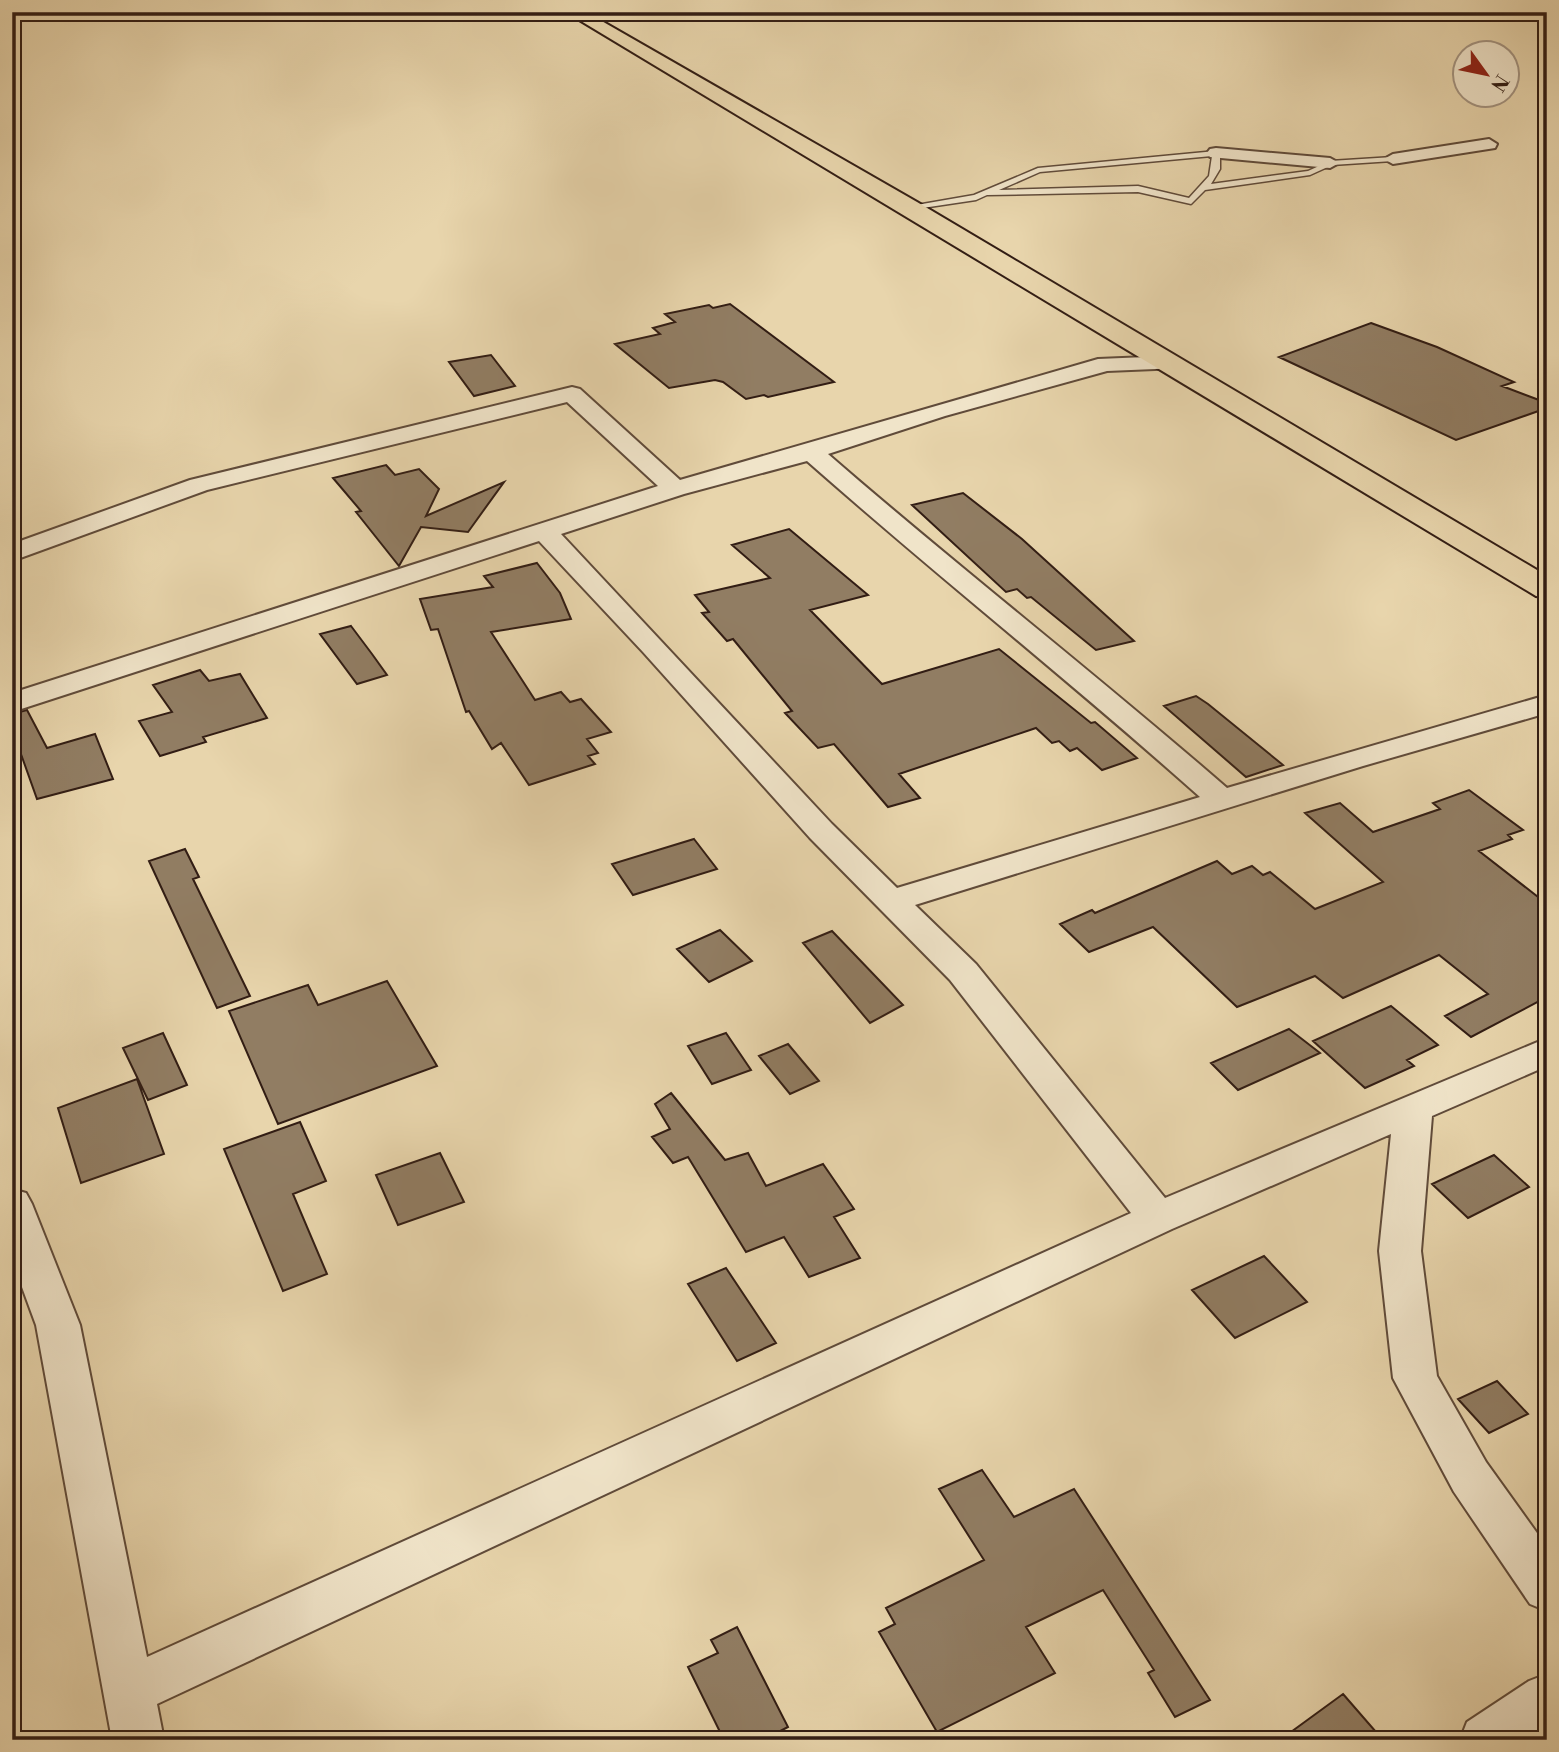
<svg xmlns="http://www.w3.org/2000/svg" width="1559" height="1752" font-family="'Libre Bodoni',serif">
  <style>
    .building { fill: #917d63; stroke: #321d14; stroke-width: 2 }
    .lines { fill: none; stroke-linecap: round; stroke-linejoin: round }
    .service-casing { stroke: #604b3a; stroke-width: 3 }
    .minor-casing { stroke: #604b3a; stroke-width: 4 }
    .trunk-casing { stroke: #321d14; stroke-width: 4 }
    .service { fill: #f0e4c9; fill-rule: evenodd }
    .minor { fill: #f0e4c9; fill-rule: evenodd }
    .trunk { fill: #e8d5ac; fill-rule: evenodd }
  </style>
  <rect width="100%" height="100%" fill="#e8d5ac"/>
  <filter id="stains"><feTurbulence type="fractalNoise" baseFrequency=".00286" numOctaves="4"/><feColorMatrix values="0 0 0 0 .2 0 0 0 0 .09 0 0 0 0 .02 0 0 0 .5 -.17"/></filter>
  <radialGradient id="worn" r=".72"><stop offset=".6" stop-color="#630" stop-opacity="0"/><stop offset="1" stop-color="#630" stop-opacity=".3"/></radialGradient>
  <path class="building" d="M730,304L834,382L768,397L764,395L746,399L723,382L715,380L669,388L615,344L660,334L653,328L675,322L665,314L709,305L713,308Z
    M1371,323L1437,347L1514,382L1502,386L1547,403V408L1456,440L1279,357Z
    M491,355L515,386L474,396L449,362Z
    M386,465L395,475L419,469L439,489L426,516L504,482L468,532L421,527L399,566L356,512L361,511L333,478Z
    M963,493L1022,539L1134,641L1096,650L1031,597L1027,598L1017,589L1006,592L912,505Z
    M789,529L868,595L810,610L882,684L999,649L1091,723L1095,722L1137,758L1102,770L1077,748L1070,751L1059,741L1052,743L1036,728L899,774L920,798L888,807L834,744L818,748L785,713L792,711L733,639L727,641L702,613L709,612L695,595L770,578L732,545Z
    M537,563L560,593L571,619L491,632L535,700L561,692L570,702L581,699L611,732L587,739L598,753L588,756L595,764L529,785L501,743L492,749L469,711L466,712L438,629L431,630L420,599L493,587L484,576Z
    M351,626L372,654L387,675L357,684L320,634Z
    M200,670L209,681L240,674L267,718L203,737L206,742L160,756L139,721L172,712L153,685Z
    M1196,696L1208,704L1283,765L1246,777L1164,706Z
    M27,710L47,748L95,734L113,779L37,799L12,729V714Z
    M1469,790L1523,830L1508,835L1512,839L1479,851L1547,904V997L1471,1037L1445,1016L1488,994L1439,955L1343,998L1315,976L1237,1007L1153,927L1089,952L1060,924L1092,910L1095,913L1217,861L1232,874L1252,866L1263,875L1270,872L1315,909L1383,882L1305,813L1340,803L1373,832L1440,809L1433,803Z
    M694,839L717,869L633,895L612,864Z
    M185,849L199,877L193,879L250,996L217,1008L149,861Z
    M720,930L752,961L709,982L677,949Z
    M832,931L903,1005L870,1023L803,943Z
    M387,981L437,1066L278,1124L229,1011L308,985L318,1005Z
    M1391,1006L1438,1045L1407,1060L1414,1066L1365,1088L1313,1041Z
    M1289,1029L1320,1053L1238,1090L1211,1063Z
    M163,1033L187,1085L148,1100L123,1048Z
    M726,1033L751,1070L712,1084L688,1046Z
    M788,1044L819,1081L790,1094L759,1056Z
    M137,1079L164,1154L81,1183L58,1108Z
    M671,1093L725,1160L748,1153L766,1186L823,1164L854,1209L834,1217L860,1258L809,1277L784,1237L746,1252L688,1157L673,1163L652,1137L670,1129L655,1104Z
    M300,1122L326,1181L293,1194L327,1274L283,1291L224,1149Z
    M440,1153L464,1202L398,1225L376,1175Z
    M1494,1155L1529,1187L1468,1218L1432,1184Z
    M1264,1256L1307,1302L1235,1338L1192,1290Z
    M726,1268L776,1343L737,1361L688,1284Z
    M1497,1381L1528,1414L1489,1433L1458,1399Z
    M982,1470L1014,1517L1074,1489L1210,1700L1175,1717L1148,1673L1154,1670L1103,1590L1026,1627L1055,1673L937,1732L879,1632L895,1624L886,1608L984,1560L939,1489Z
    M737,1627L788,1727L763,1740H724L688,1667L718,1653L711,1640Z
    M1343,1694L1383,1740H1280Z"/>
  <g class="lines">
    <defs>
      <path id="service" d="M1216,151L1220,153V169L1211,184L1308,171L1330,161L1393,157L1397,159L1393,161L1332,165L1310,175L1205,190L1191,204L1138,192L987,195L976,200L909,210L905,207L974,195L1038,168ZM1212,156L1209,176L1189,198L1138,186L999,190L1040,172Z"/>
      <path id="minor" d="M1489,139L1497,144L1495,148L1393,164L1384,159L1393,154Z
        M1216,148L1330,158L1339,163L1330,168L1210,157L1207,153L1210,149Z
        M1171,356L1182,363L1179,368L1107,371L945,416L828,454C959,568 1096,674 1227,788L1547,695V713L1363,766L915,905L976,964L1165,1198L1547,1038V1066L1432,1116L1421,1251L1437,1376L1486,1462L1547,1547V1611L1530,1604L1454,1492L1393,1378L1379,1251L1391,1134L1172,1229L157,1704L164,1740H112L36,1325L12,1260V1189L26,1193L32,1204L80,1325L147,1657L1131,1213L950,980L810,838L643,652L539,541L12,712V693L658,486L567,402L207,490L12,561V544L190,480L572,387L580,389L680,480L1098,359ZM807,461C936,575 1071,682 1200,797L897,888L832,824L561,534L684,494Z
        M1547,1674L1545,1733L1535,1740H1460L1467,1722L1529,1681Z"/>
      <path id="trunk" d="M566,12H586L917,202L1547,576V598L1536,596Z"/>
    </defs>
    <use href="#service" class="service-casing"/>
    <use href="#minor" class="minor-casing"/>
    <use href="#trunk" class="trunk-casing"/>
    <use href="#service" class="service"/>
    <use href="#minor" class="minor"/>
    <use href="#trunk" class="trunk"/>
  </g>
  <rect width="1559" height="1752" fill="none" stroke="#e8d5ac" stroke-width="42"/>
  <rect x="14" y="14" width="1531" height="1724" fill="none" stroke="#321d14" stroke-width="3.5"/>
  <rect x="21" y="21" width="1517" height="1710" fill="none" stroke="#321d14" stroke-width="2"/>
  <g transform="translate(1486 74) rotate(123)"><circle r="33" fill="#f0e4c9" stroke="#a49481" stroke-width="2"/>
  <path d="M0-5L12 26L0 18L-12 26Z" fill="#8f2418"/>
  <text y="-10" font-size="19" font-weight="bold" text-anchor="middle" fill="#321d14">N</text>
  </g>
  <rect width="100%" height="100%" filter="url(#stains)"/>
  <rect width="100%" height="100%" fill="url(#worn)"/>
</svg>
